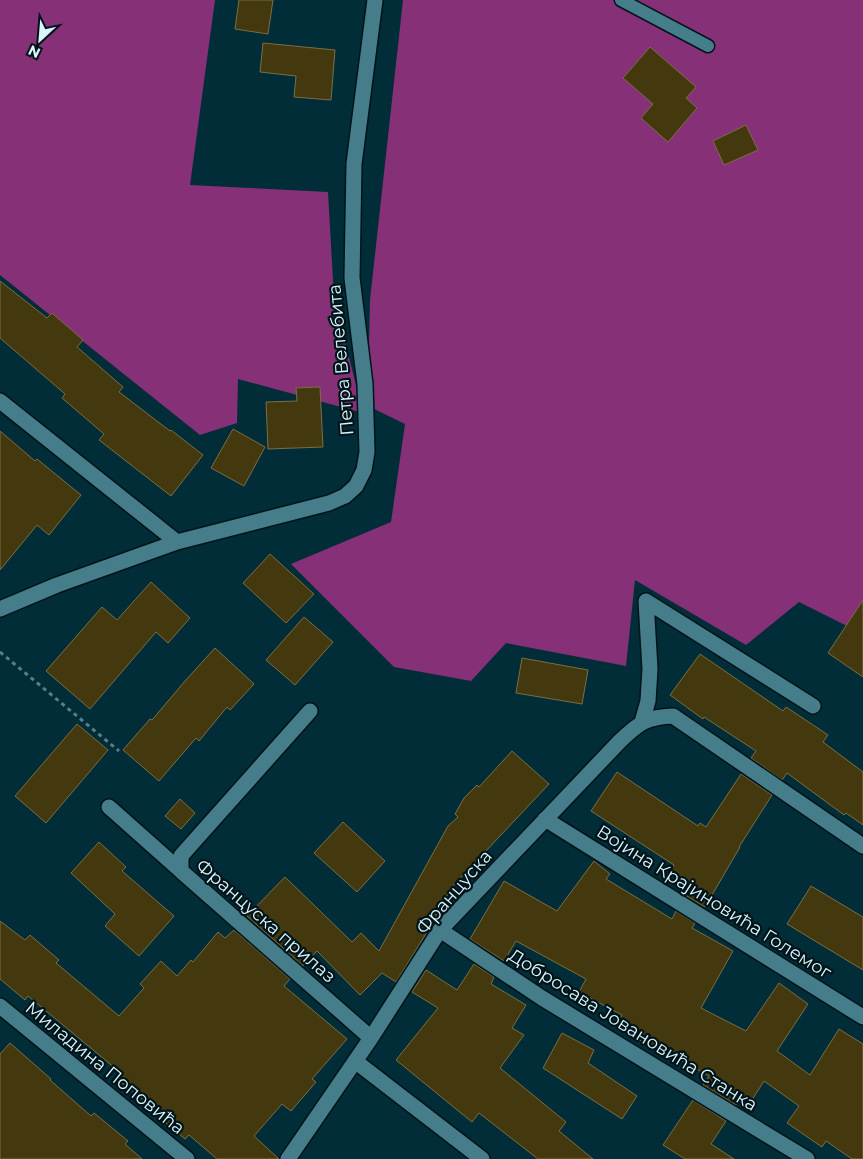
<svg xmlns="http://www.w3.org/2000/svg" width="863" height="1159" font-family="Montserrat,sans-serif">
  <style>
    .forest { fill: #863077 }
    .building { fill: #44390e; stroke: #7a6f44 }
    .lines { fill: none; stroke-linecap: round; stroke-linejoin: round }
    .lane-casing { stroke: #00141a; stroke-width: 15 }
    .street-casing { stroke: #00141a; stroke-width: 18 }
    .path { stroke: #597f88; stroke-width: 3; stroke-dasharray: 4 4; stroke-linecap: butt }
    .lane { stroke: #467d8b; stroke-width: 12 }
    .street { stroke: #467d8b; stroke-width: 15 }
    .labels { text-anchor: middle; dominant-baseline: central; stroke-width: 4.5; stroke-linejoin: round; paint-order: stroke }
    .street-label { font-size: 18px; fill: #daf6fd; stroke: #001419 }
  </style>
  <rect width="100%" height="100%" fill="#002d37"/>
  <path class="forest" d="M0,0H215L190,185L328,192L334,298L363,413L238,379L237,423L200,435L0,275Z
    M403,0H863V634L799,602L746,645L635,580L626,666L506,643L471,681L394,667L291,564L391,522L405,424L372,408L369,346L370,300Z"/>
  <path class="building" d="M239,0H273L268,34L235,29Z
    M263,43L335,50L331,100L294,97L296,76L260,72Z
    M650,47L696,87L686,98L697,108L668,142L641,118L653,104L623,78Z
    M746,125L758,150L724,165L713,141Z
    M0,281L47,318L52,313L83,340L77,347L123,387L119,392L170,431L171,430L203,455L171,496L99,440L104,434L62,398L65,394L0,338Z
    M320,387L323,447L268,449L266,402L297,401L296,388Z
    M233,429L265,447L244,486L211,468Z
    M0,431L35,461L37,459L81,495L49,535L37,525L0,570Z
    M270,554L314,594L286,623L243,583Z
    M151,582L190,618L168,643L156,632L90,709L46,671L102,607L117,620Z
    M863,600V677L828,653Z
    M304,617L333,642L295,685L266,660Z
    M215,648L254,684L230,710L227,707L199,741L196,738L159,781L123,750L150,719L152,720L185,681Z
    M700,654L783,711L786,707L828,735L823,742L863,772V825L846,813L844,815L787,773L782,780L751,758L756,751L704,717L703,719L670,695Z
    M522,658L588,670L582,704L516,693Z
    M77,724L108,750L46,823L15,796Z
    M512,751L549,784L452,887L424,937L396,982L382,973L360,995L317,951L303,966L247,916L285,877L352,942L361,933L379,951L448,826L458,817L455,814L464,798L477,785L479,787Z
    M617,772L698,826L700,823L706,827L741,774L772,795L739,847H740L705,907L685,895L691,885L670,872L674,865L591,811Z
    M180,799L195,813L181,829L165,816Z
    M343,822L385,861L357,892L314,853Z
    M99,842L126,867L122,871L174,916L139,956L105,926L115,914L71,873Z
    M594,861L610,874L606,879L672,919L676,911L695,923L692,928L733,951L701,1008L746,1031L779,983L808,1004L777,1051L810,1075L839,1029L863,1044V1159H852L826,1141L822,1147L787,1123L799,1106L764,1081L750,1103L742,1097L736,1105L703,1085L709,1076L666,1052L665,1054L616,1027L622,1015L579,992L586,979L516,941L504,961L470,939L504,881L557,911Z
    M811,886L863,917V970L787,924Z
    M0,921L25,940L30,935L59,960L56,963L119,1016L144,988L140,984L161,961L177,976L191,960L193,962L218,932L225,938L234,930L290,979L284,986L347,1039L312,1079L316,1082L291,1111L282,1104L254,1136L279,1159H217L189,1135L185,1139L154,1113L156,1110L117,1079L122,1074L28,996L25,1000L0,979Z
    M474,964L494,977L491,984L526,1005L512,1028L524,1035L500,1068L566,1122L559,1131L593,1159H538L479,1113L472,1122L396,1060L438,1008L412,992L426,970L457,990Z
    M562,1033L594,1050L588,1063L637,1096L622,1119L543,1068Z
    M10,1043L51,1079L50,1080L91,1116L94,1113L128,1141L125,1144L142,1159H0V1054Z
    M693,1100L726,1121L711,1144L734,1159H685L663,1145Z"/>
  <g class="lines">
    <defs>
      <path id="lane" d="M621,0L708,46"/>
      <path id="street" d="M0,401L177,542
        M0,609L57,585L177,542L329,503L345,496L356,486L364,470L367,452L365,384L352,278L354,164L375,0
        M310,711L188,848L181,856V871L371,1038
        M642,722L648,701L650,669L646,601L813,706
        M109,807L181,871
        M545,819L863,1017
        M440,930L542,998L807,1159
        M0,1006L187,1159
        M355,1061L482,1159
        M288,1159L371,1038L440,930L620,741C639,723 646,717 673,716L863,846"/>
    </defs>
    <use href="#lane" class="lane-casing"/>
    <use href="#street" class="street-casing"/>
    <path class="path" d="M0,652L119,751"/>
    <use href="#lane" class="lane"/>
    <use href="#street" class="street"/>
  </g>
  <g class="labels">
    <g class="street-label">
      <text transform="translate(341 360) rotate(-95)">Петра Велебита</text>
      <text transform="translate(454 892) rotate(-49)">Француска</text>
      <text transform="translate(714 902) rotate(32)">Војина Крајиновића Големог</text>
      <text transform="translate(266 921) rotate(41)">Француска прилаз</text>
      <text transform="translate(633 1030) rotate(32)">Добросава Јовановића Станка</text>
      <text transform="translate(105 1068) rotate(39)">Миладина Поповића</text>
    </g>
  </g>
  <g transform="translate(40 40) rotate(206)" stroke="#001419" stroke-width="4" paint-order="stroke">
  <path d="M0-4L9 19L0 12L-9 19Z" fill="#daf6fd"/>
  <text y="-8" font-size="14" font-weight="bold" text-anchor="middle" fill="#daf6fd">N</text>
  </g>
</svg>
